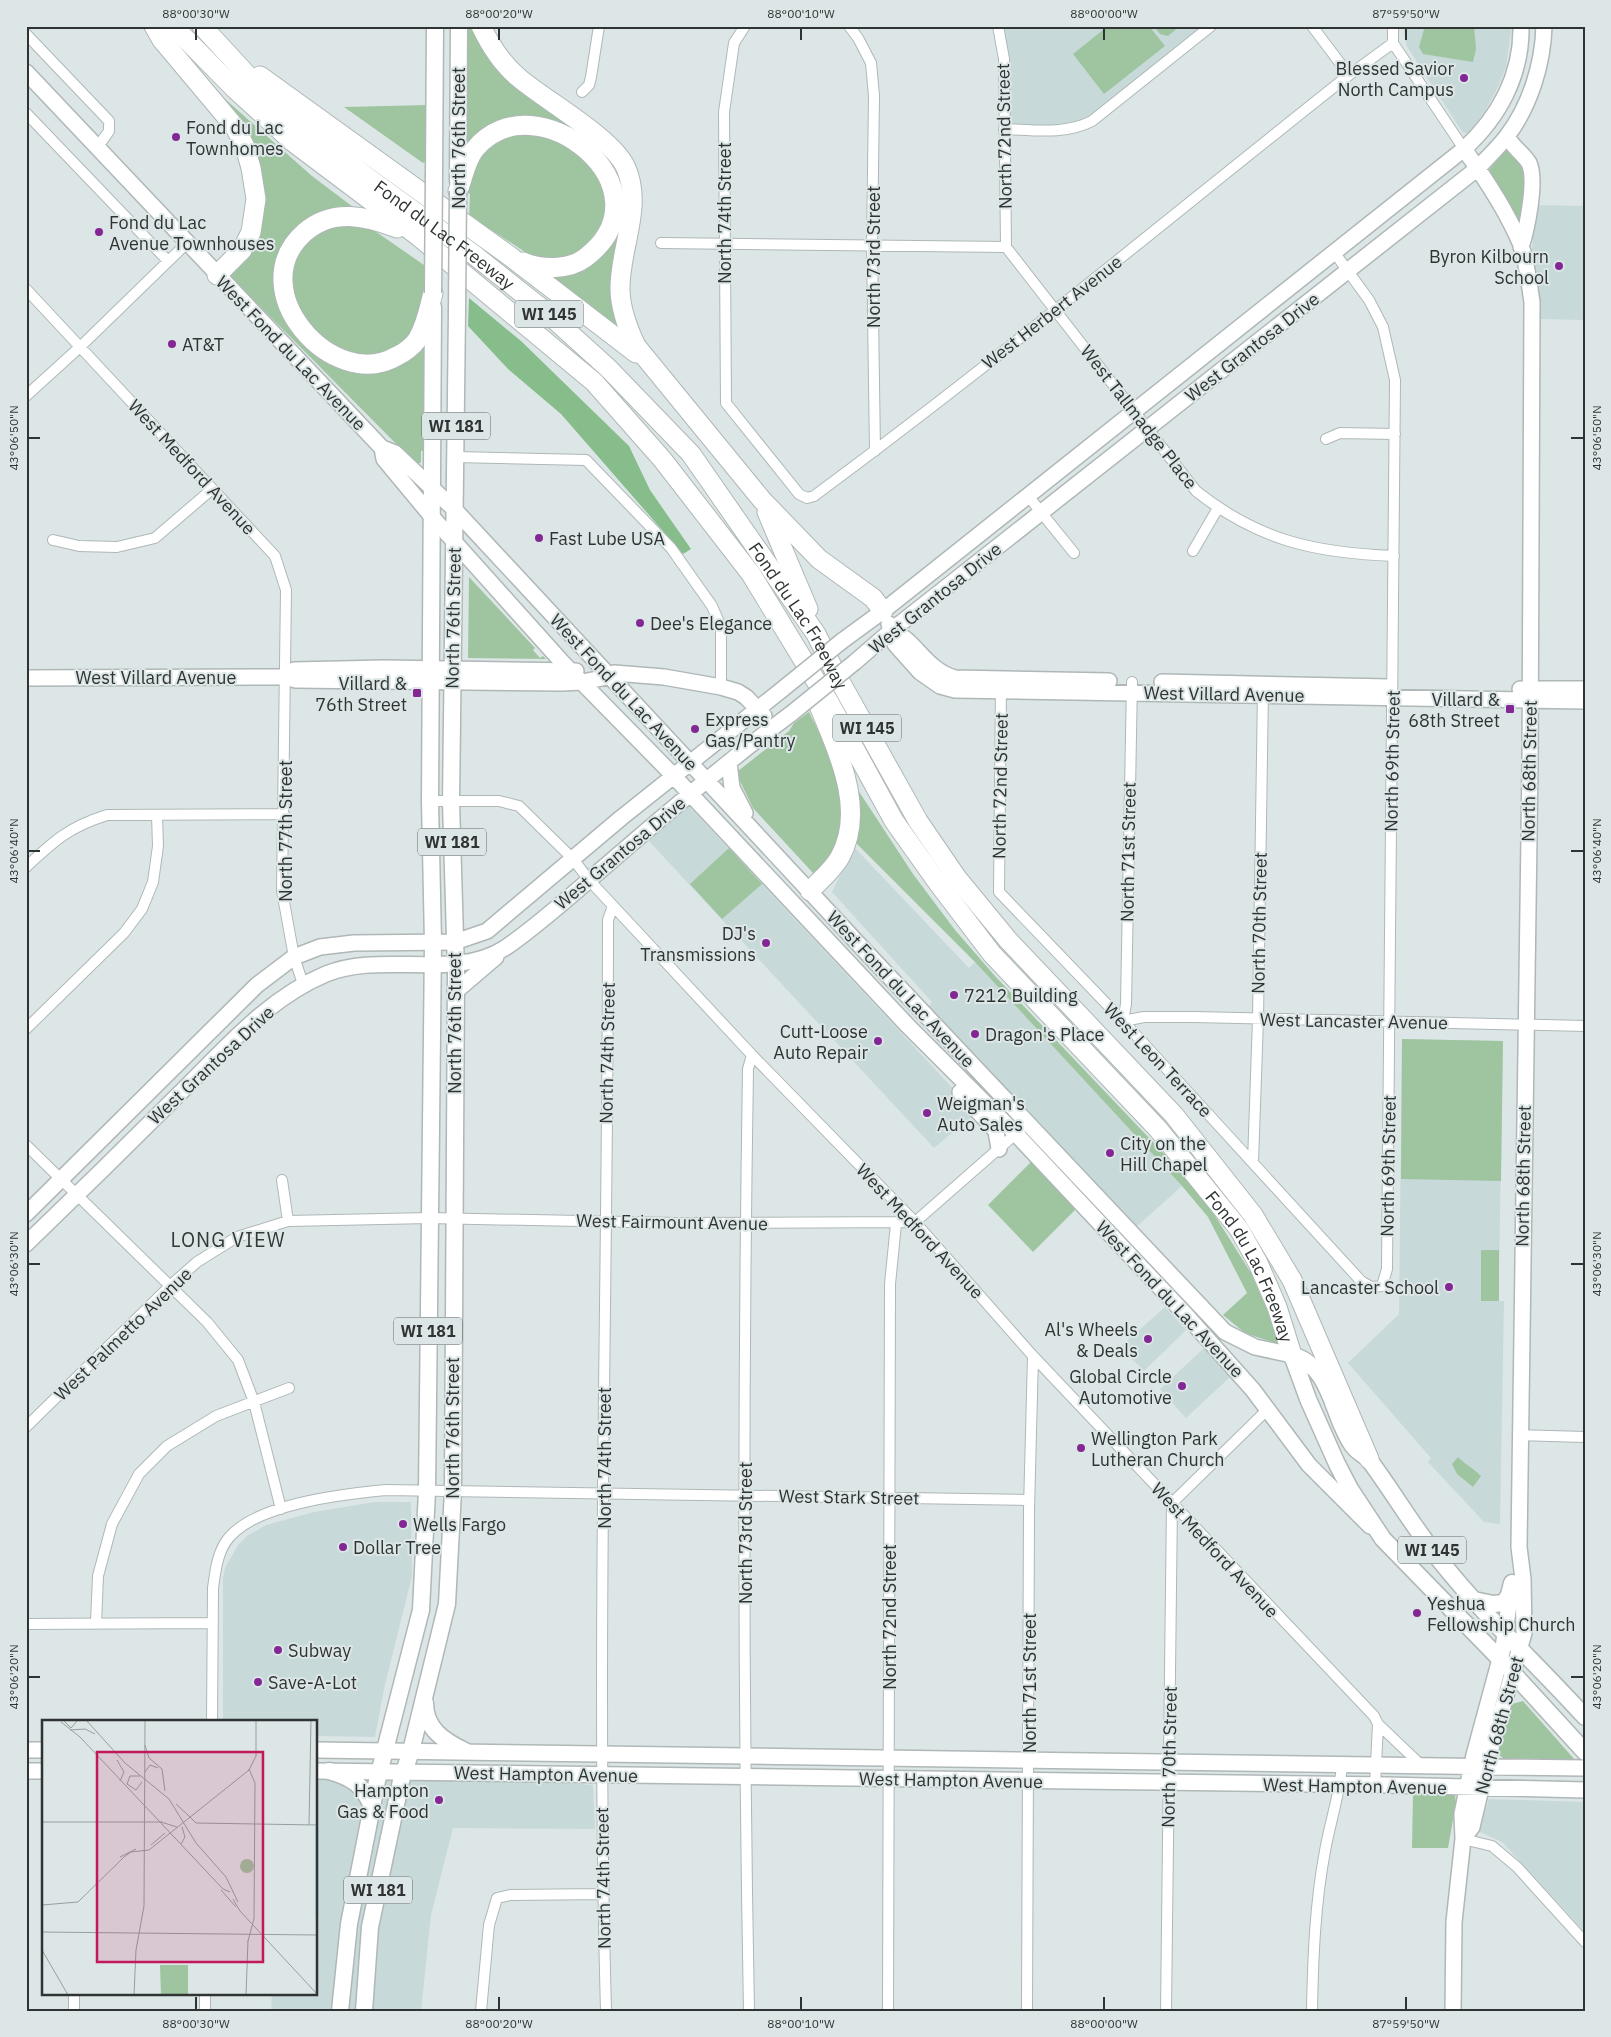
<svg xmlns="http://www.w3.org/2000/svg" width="1611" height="2037" font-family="'IBM Plex Sans',sans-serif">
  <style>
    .built { fill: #c8d9d9 }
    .green { fill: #9ec59f }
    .forest { fill: #87bd8a }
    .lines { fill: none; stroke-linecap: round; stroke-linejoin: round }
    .street-casing { stroke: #afb7b7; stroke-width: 12 }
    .secondary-casing { stroke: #afb7b7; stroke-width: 18 }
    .primary-casing { stroke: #afb7b7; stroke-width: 19 }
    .highway-casing { stroke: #afb7b7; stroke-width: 21 }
    .street { stroke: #fff; stroke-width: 10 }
    .secondary { stroke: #fff; stroke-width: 15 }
    .primary { stroke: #fff; stroke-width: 16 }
    .highway { stroke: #fff; stroke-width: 19 }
    .secondary-bridge-casing { stroke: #afb7b7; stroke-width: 18; stroke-linecap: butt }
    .primary-bridge-casing { stroke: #afb7b7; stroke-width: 19; stroke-linecap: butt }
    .secondary-bridge { stroke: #fff; stroke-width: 15 }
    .primary-bridge { stroke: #fff; stroke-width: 16 }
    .ticks { fill: none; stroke: #2f3333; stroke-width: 2 }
    .poi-dot { fill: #822793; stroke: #dde6e6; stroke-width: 2 }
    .labels { text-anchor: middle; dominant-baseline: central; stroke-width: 4; stroke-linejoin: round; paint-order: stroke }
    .shield { fill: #dde6e6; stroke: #636969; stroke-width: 1 }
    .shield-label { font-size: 16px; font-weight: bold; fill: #2f3333 }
    .poi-label { font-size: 18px; fill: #2f3333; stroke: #dde6e6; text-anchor: start }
    .street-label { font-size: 18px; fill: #2f3333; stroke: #dde6e6 }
    .quarter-label { font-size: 20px; letter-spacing: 1px; fill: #323939; stroke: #dde6e6 }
    .inset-river { fill: none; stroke: #92cbfd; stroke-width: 2.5 }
    .inset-road { fill: none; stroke: #979e9e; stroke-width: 1 }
    .view { fill: #c2185b; fill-opacity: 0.15; stroke: #c2185b; stroke-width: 2.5 }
    .inset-edge { fill: none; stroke: #2f3333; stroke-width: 2.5 }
    .neatline { fill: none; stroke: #2f3333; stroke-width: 2 }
    .ticks-label { font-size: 12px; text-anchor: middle; fill: #2f3333 }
  </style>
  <rect width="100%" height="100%" fill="#dde6e6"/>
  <path class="built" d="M998,26H1211L1080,127L1004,129Z
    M1403,26H1512L1506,67L1497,89L1484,113L1468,133H1463L1406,45Z
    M1535,205L1585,206V320L1539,319L1532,252Z
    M688,805L976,1113L934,1148L647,839Z
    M854,847L969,968L975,962L1182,1186L1135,1228L929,1006L932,1002L832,892Z
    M1402,1039L1503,1041L1499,1276V1301H1504L1500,1524L1484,1522L1428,1462L1431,1458L1348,1363L1399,1314Z
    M1165,1307L1186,1330L1144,1371L1120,1347Z
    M1204,1348L1230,1377L1186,1418L1160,1389Z
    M375,1502H411L412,1576L384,1689L375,1737L316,1736V1721H223V1578L225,1568L238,1545L247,1536L266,1525L314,1512Z
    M316,1771H403L593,1785L595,1829L453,1828L431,1915L421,2011H271L272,1993H316Z
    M1489,1799L1585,1802V1932L1502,1842L1478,1831Z"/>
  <path class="green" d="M464,26H477L597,141L623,177L625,337L533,272L598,251L613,177L539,120L467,148Z
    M1108,26H1149L1165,46L1104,94L1073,54Z
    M1154,26H1180L1168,36L1160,34Z
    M1425,26H1474L1476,49L1473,62L1423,54L1419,47Z
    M216,91L312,176L357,210L303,226L281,299L356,366L425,338V451H421V462L417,465L228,274L260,200Z
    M428,105V159L423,163L344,107Z
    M515,128L562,138L602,174L608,216L580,255L547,262L528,254L490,229L486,231L469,219L470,194L466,191L476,157Z
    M1506,148L1521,162L1525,171L1521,222L1516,217L1489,170Z
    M359,220L424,265C424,285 428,314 415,331C382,374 331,358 304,319C300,313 291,304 290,296C288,285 290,270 291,258L320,226Z
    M469,577L535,648L533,650L540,658L543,656L546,659L468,658Z
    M809,712L834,763L843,791L842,838L823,870L813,873L753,808L737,775L738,771L789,731L794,723Z
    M854,784L913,874L955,930L995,976L1170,1160L1212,1211L1251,1273L1282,1344L1273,1345L1272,1342L1245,1333L1223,1315L1247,1293L1208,1217L1182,1186L975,962L851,838Z
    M729,848L762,884L722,919L690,884Z
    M1402,1039L1503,1041L1501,1181L1401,1179Z
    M1034,1159L1077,1208L1033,1252L988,1205Z
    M1481,1250H1499V1301H1481Z
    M1458,1457C1466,1465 1473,1468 1481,1476L1473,1487L1457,1474L1452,1464Z
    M1523,1701L1575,1760L1503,1758L1498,1754L1512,1704Z
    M1413,1794H1450L1455,1796L1456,1803L1448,1848H1412Z"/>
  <path class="forest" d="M469,298L521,341L629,446L650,490L691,549L683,554L561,414L508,369L468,326Z"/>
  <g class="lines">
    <defs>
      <path id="street" d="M745,26L734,43L724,112L726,403L799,494L807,498L814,496C997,361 1171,216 1349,75L1393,43
        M849,26L858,38L871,63L874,96L872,245L875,451
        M998,26L1004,59L1006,247
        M1312,26L1349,75
        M26,34L109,121V131L97,148
        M1393,43L1464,149
        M1393,43V26
        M582,92L589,85L591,77L599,26
        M26,113L168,261
        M1004,129C1034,130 1065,135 1092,121L1211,26
        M661,243L1006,247
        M1006,247L1196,491C1259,541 1316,553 1394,556
        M26,289L275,556L286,590L282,891L294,957L303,984
        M26,396L81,346L187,243
        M1326,439L1340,433L1395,434
        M456,457L586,460L671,548L712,606L721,627V687
        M1028,496L1074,553
        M53,540L79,546L117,547L155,538L211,490
        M1193,551L1218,508
        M1132,682L1126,1004L1123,1021L1144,1017H1194L1585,1026
        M1001,685L999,892L1123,1021L1361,1281L1371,1287L1382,1286L1387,1269L1395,380L1383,327L1369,300L1334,252
        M430,801H499L519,806L573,859L589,880L752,1055L915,1222L1033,1356L1374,1716L1378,1724L1421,1765
        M26,867C55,840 69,827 107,815L284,814
        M26,1029L124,933L142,909L153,882L158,846L157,815
        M26,1145L207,1322L238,1360L254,1402L281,1509
        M1253,1162L1258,1019L1263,690
        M282,1180L288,1221
        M26,1427L170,1286L197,1262L237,1237L288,1221L429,1218L677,1223L915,1222L1020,1130
        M1519,1435L1585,1437
        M96,1623L98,1576L112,1524L139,1474L167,1446L216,1416L289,1388
        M26,1624L213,1623
        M212,1721L213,1588C215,1573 217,1556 225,1543C249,1504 344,1494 386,1490L1029,1500
        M1375,1785L1378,1724
        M1463,1839L1492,1846L1517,1867L1585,1942
        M74,2011V1993
        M205,2011V1993
        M481,2011L489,1925L497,1898L510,1895L603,1894
        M606,2011C596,1647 608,1284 608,920L613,906
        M749,2011C743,1697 743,1383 748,1069L752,1055
        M888,2011L890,1284L896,1224
        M1027,2011L1029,1509L1033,1356
        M1166,2011L1172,1503L1268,1409
        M1312,2011C1313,1957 1315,1904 1325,1851C1330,1822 1340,1794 1342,1765"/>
      <path id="secondary" d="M26,72L382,448L395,453L455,510L866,952L1225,1332L1255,1347L1292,1355
        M1507,136C1512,147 1523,153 1529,163C1537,180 1527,229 1521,247
        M382,448L384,459L433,518L562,662L667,769L908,1026L1016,1134L1186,1315L1253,1390L1309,1465L1370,1526
        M889,624L895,644L920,672L940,686L955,690L1585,701
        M892,630C917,642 926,670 955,678L1109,681
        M842,641L883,611L1464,149C1499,117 1522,75 1521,26
        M855,662L892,630L1478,168C1487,158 1498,148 1507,136C1530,106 1543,64 1544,26
        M614,673L664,677L721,687L738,692L746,697L764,716
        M286,677L294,670L384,668L576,671
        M26,678L286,677L295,680L562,683L582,682L623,674
        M1162,682L1389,687
        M1520,689H1585
        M729,762L732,788L745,813
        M455,992L496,957
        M960,1092L996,1131L999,1149
        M26,1214L257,985L294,957L320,947L354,943L455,942L487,931L621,818L779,692
        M26,1244C78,1194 130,1143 181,1092C225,1049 268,998 326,974C381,951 454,981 505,948C539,925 577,890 609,863C669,811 729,760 792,713
        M26,1750H44
        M316,1750L1585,1768
        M26,1771H44
        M316,1771L1386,1785L1585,1790
        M1463,1839L1472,1827L1489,1755L1524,1633L1523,1579L1519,1547L1530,765L1532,302C1529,283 1527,263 1521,245C1507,211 1485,178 1464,149
        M1453,2011L1454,1922L1463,1839L1462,1814L1474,1755L1503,1648L1511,1590"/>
      <path id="primary" d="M434,174L435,26
        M458,181L459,26
        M1292,1355L1308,1399L1337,1464L1350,1489L1383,1539L1500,1659L1585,1752
        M1292,1355C1333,1367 1331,1416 1353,1446C1358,1453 1366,1455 1370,1461C1395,1495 1416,1531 1442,1563C1486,1618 1538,1665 1585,1717
        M1474,1600L1493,1604L1504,1603L1509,1595L1512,1583
        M425,1703C425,1729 444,1741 465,1751
        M329,1771C351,1777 364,1785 372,1807
        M340,2011L349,1924L377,1781L421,1610L427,1491L433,943L430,801L433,307
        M364,2011L370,1927L401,1781L411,1751L447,1604L453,1491L456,972L451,802L457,312"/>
      <g id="highway">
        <path d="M154,26L162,40L235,127L245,147L251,168L256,199L251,232L242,250L217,275"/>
        <path id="s1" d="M173,26L235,89L293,142L418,236L594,382L662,459L751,574L830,704L894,821L938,883L992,954L1158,1129L1239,1229L1258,1263L1277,1307L1292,1355"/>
        <path id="s2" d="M202,26L272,102L367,177L473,254L546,312L608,368L691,454L816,634L837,676L918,821L957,878L1008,940L1174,1115L1253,1215L1292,1280L1369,1459"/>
        <path d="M481,26C490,45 502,64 519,78C546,101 613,138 626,168C643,207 620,247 620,288C620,308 627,327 636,346L762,500L819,559L873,598L883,611"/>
        <path d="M260,76L511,257L636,353"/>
        <path d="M458,191C463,178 466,160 475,149C535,76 676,189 585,258C569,270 541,270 523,262"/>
        <path d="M397,228C366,216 333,208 305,232C240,289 333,394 397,356C404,353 413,346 417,340C426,326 429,308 433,293"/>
        <path d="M767,512L808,609"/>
        <path d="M810,891C820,880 833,870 840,857C867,808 836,749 818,703"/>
      </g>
    </defs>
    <use href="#street" class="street-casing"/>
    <use href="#secondary" class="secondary-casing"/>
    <use href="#primary" class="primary-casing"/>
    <use href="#highway" class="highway-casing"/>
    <use href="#street" class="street"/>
    <use href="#secondary" class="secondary"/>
    <use href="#primary" class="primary"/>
    <use href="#highway" class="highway"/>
    <defs>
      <path id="secondary-bridge" d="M779,692L842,641
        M792,713L855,662"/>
      <path id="primary-bridge" d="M433,293L434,174
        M457,312L458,191"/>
    </defs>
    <use href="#secondary-bridge" class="secondary-bridge-casing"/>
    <use href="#primary-bridge" class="primary-bridge-casing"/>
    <use href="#secondary-bridge" class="secondary-bridge"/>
    <use href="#primary-bridge" class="primary-bridge"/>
  </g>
  <path class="ticks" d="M196,28V40M499,28V40M801,28V40M1104,28V40M1406,28V40M28,438H40M1571,438H1584M28,851H40M1571,851H1584M28,1264H40M1571,1264H1584M28,1677H40M1571,1677H1584M196,1997V2010M499,1997V2010M801,1997V2010M1104,1997V2010M1406,1997V2010"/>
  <g class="poi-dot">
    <circle cx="1464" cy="78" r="5"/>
    <circle cx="176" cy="137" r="5"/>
    <circle cx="99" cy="232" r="5"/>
    <circle cx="1559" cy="266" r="5"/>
    <circle cx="172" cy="344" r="5"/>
    <circle cx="539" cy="538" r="5"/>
    <circle cx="640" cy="623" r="5"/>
    <rect x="412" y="688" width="10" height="10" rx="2.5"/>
    <rect x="1505" y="704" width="10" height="10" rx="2.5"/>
    <circle cx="695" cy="729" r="5"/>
    <circle cx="766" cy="943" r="5"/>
    <circle cx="954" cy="995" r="5"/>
    <circle cx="975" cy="1034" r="5"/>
    <circle cx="878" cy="1041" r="5"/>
    <circle cx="927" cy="1113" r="5"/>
    <circle cx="1110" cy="1153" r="5"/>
    <circle cx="1449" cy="1287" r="5"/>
    <circle cx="1148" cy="1339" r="5"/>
    <circle cx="1182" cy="1386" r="5"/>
    <circle cx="1081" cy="1448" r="5"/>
    <circle cx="403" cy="1524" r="5"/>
    <circle cx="343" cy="1547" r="5"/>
    <circle cx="1417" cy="1613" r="5"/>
    <circle cx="278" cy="1650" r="5"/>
    <circle cx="258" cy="1682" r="5"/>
    <circle cx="439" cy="1800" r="5"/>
  </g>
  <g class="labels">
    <g class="shield">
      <rect x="515" y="300.5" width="68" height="27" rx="4"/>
      <rect x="422" y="412.5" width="68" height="27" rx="4"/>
      <rect x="833" y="714.5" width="68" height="27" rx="4"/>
      <rect x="418" y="828.5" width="68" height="27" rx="4"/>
      <rect x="394" y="1317.5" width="68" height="27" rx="4"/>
      <rect x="1398" y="1536.5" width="68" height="27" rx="4"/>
      <rect x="344" y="1876.5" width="68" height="27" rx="4"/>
    </g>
    <g class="shield-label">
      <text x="549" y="314">WI 145</text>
      <text x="456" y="426">WI 181</text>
      <text x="867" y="728">WI 145</text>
      <text x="452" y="842">WI 181</text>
      <text x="428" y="1331">WI 181</text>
      <text x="1432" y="1550">WI 145</text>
      <text x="378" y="1890">WI 181</text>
    </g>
    <g class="poi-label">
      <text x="1454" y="68" text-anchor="end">Blessed Savior<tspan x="1454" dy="21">North Campus</tspan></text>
      <text x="186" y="127">Fond du Lac<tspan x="186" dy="21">Townhomes</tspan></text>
      <text x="109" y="222">Fond du Lac<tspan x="109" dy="21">Avenue Townhouses</tspan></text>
      <text x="1549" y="256" text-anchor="end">Byron Kilbourn<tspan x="1549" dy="21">School</tspan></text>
      <text x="182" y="344">AT&amp;T</text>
      <text x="549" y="538">Fast Lube USA</text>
      <text x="650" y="623">Dee's Elegance</text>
      <text x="407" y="683" text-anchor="end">Villard &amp;<tspan x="407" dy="21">76th Street</tspan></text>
      <text x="1500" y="699" text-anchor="end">Villard &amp;<tspan x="1500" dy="21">68th Street</tspan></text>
      <text x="705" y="719">Express<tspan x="705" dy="21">Gas/Pantry</tspan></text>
      <text x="756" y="933" text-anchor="end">DJ's<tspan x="756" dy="21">Transmissions</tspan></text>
      <text x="964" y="995">7212 Building</text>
      <text x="868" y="1031" text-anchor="end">Cutt-Loose<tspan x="868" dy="21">Auto Repair</tspan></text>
      <text x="985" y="1034">Dragon's Place</text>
      <text x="937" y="1103">Weigman's<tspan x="937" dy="21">Auto Sales</tspan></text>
      <text x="1120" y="1143">City on the<tspan x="1120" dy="21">Hill Chapel</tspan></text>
      <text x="1439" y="1287" text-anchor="end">Lancaster School</text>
      <text x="1138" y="1329" text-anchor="end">Al's Wheels<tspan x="1138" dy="21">&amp; Deals</tspan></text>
      <text x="1172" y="1376" text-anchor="end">Global Circle<tspan x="1172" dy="21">Automotive</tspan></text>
      <text x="1091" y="1438">Wellington Park<tspan x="1091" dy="21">Lutheran Church</tspan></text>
      <text x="413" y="1524">Wells Fargo</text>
      <text x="353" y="1547">Dollar Tree</text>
      <text x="1427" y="1603">Yeshua<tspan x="1427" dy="21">Fellowship Church</tspan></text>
      <text x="288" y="1650">Subway</text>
      <text x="268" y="1682">Save-A-Lot</text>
      <text x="429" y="1790" text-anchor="end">Hampton<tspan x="429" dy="21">Gas &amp; Food</tspan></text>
    </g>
    <g class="street-label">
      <text transform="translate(1004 136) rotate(-91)">North 72nd Street</text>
      <text transform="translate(458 138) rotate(-90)">North 76th Street</text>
      <text transform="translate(724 213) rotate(-90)">North 74th Street</text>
      <text stroke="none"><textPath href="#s2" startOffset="321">Fond du Lac Freeway</textPath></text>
      <text transform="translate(873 257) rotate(-90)">North 73rd Street</text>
      <text transform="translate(1052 312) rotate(-38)">West Herbert Avenue</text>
      <text transform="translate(1252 347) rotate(-38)">West Grantosa Drive</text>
      <text transform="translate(291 353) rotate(46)">West Fond du Lac Avenue</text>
      <text transform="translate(1139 417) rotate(52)">West Tallmadge Place</text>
      <text transform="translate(192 467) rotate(47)">West Medford Avenue</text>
      <text transform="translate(935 598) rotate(-39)">West Grantosa Drive</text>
      <text stroke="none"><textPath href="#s2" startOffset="846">Fond du Lac Freeway</textPath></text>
      <text transform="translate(453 618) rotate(-89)">North 76th Street</text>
      <text x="156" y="677">West Villard Avenue</text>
      <text transform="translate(624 692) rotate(47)">West Fond du Lac Avenue</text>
      <text transform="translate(1224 694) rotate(1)">West Villard Avenue</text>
      <text transform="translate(1392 761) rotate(-89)">North 69th Street</text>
      <text transform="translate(1529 771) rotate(-89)">North 68th Street</text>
      <text transform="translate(1000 786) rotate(-89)">North 72nd Street</text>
      <text transform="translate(285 831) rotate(-90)">North 77th Street</text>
      <text transform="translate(1128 852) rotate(-89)">North 71st Street</text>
      <text transform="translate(620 853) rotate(-40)">West Grantosa Drive</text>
      <text transform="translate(1259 923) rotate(-89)">North 70th Street</text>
      <text transform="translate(901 989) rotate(47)">West Fond du Lac Avenue</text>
      <text transform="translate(1354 1021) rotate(1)">West Lancaster Avenue</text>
      <text transform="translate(454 1023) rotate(-90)">North 76th Street</text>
      <text transform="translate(607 1053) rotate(-89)">North 74th Street</text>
      <text transform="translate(1158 1060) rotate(47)">West Leon Terrace</text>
      <text transform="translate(211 1065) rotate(-43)">West Grantosa Drive</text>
      <text transform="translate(1388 1166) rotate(-89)">North 69th Street</text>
      <text transform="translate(1523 1176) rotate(-89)">North 68th Street</text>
      <text transform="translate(672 1222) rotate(1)">West Fairmount Avenue</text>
      <text transform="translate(920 1231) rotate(47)">West Medford Avenue</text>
      <text stroke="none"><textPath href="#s1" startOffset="1659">Fond du Lac Freeway</textPath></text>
      <text transform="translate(1170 1299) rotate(47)">West Fond du Lac Avenue</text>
      <text transform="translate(123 1334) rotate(-44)">West Palmetto Avenue</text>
      <text transform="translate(452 1428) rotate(-90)">North 76th Street</text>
      <text transform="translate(604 1458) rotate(-90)">North 74th Street</text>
      <text transform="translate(849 1497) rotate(1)">West Stark Street</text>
      <text transform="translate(745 1533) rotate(-90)">North 73rd Street</text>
      <text transform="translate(1215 1550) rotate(47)">West Medford Avenue</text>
      <text transform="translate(889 1617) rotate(-90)">North 72nd Street</text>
      <text transform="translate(1029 1683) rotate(-90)">North 71st Street</text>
      <text transform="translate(1499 1725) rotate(-75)">North 68th Street</text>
      <text transform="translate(1169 1757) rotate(-89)">North 70th Street</text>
      <text transform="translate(546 1774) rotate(1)">West Hampton Avenue</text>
      <text transform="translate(951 1780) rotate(1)">West Hampton Avenue</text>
      <text transform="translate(1355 1786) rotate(1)">West Hampton Avenue</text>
      <text transform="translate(603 1878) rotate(-91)">North 74th Street</text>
    </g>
    <g class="quarter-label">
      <text x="228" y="1239">LONG VIEW</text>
    </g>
  </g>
  <g transform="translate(42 1720)">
    <rect width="275" height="275" fill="#dde6e6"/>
    <path d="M198 146a7 7 0 1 1 14 0a7 7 0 1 1-14 0ZM118,245H146V275H119Z" fill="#9ec59f"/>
    <path class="inset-river" d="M275,107V197"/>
    <path class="inset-road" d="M21,0L29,8L36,0M44,0L83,43L127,79L154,123L184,157L196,182M19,2L38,17L181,169L188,172M28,10L43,9L53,14M103,25L107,38L120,49L123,71M75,40L82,52L78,61M103,52L108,45L116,48M98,56H88L85,64L94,70L100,62M134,84L146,95M146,95L154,103L275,105M0,102H120M119,102L135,107M267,105L269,0M139,124L143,117L140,107M109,125L123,113M78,137L94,129M179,170L194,187M191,179L198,191L275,274M0,185L36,182L82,137L89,132L107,130L207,50L214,36V0M0,212L275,215M206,221L212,199L213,63L207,49M0,230L26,275M92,275L94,230L102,186L103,0M204,275L206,220"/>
    <path class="view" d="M55,32H221V242H55Z"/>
    <rect width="275" height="275" class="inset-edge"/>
  </g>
  <rect width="1611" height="2037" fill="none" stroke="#dde6e6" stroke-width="55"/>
  <rect x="28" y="28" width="1556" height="1982" class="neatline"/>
  <g class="ticks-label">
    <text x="196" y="18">88°00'30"W</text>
    <text x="499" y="18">88°00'20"W</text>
    <text x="801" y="18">88°00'10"W</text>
    <text x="1104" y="18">88°00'00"W</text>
    <text x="1406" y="18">87°59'50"W</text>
    <text transform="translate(14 438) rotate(-90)" y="4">43°06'50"N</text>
    <text transform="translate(1597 438) rotate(-90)" y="4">43°06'50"N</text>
    <text transform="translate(14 851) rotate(-90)" y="4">43°06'40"N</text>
    <text transform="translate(1597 851) rotate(-90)" y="4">43°06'40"N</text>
    <text transform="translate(14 1264) rotate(-90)" y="4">43°06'30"N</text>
    <text transform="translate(1597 1264) rotate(-90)" y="4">43°06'30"N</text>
    <text transform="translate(14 1677) rotate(-90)" y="4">43°06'20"N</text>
    <text transform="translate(1597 1677) rotate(-90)" y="4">43°06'20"N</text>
    <text x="196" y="2028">88°00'30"W</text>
    <text x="499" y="2028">88°00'20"W</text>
    <text x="801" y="2028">88°00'10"W</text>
    <text x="1104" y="2028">88°00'00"W</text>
    <text x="1406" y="2028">87°59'50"W</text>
  </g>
</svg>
